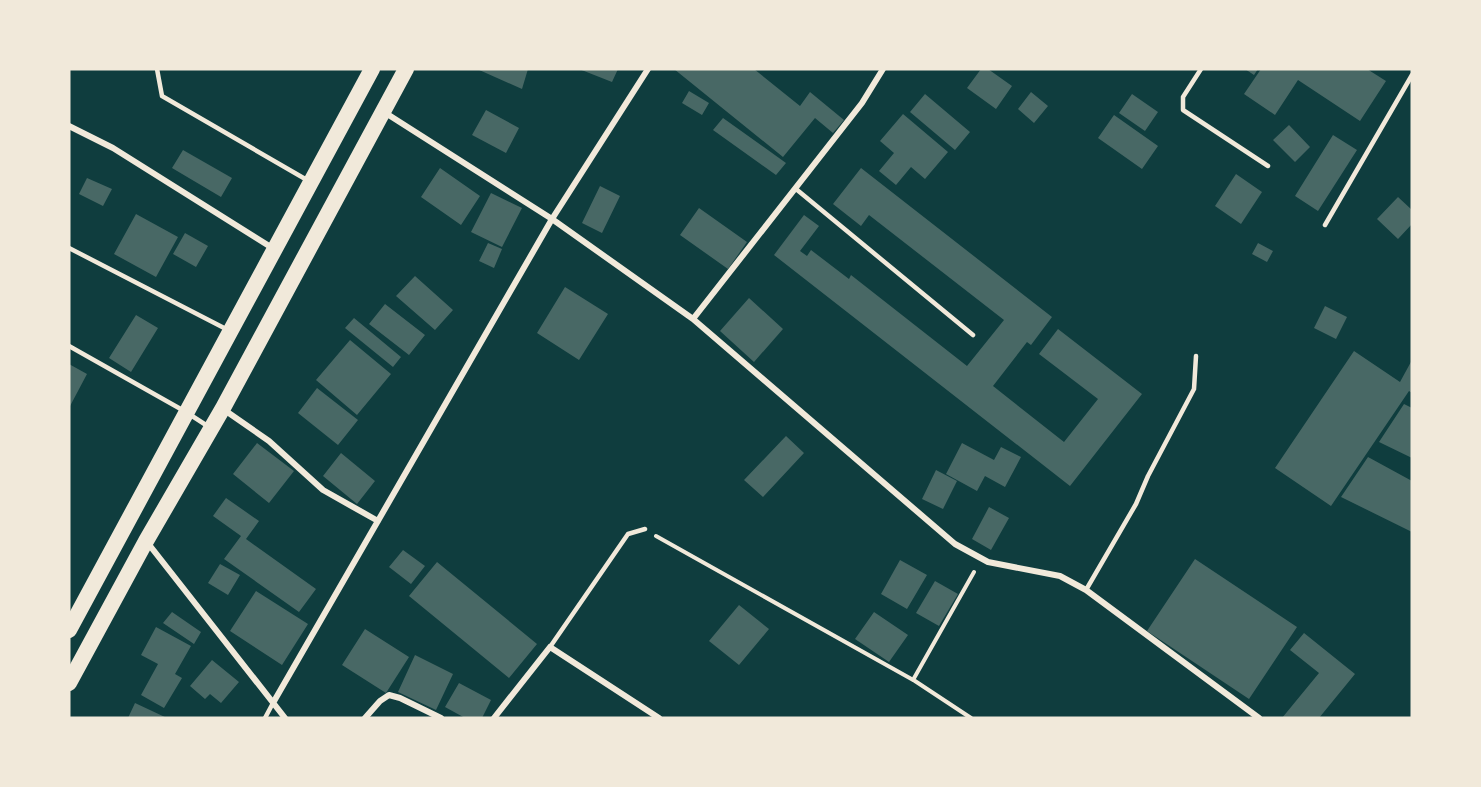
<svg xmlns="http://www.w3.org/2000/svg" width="1481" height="787" font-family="Lato,sans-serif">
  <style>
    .building { fill: #486865 }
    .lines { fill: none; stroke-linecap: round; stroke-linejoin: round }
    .path { stroke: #f1e9da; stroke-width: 4 }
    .service { stroke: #f1e9da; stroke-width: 4.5 }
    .minor { stroke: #f1e9da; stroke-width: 6 }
    .trunk { stroke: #f1e9da; stroke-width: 16 }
  </style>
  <rect width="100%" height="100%" fill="#0f3d3e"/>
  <path class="building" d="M477,69H528L522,89Z
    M579,69H618L612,82Z
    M674,69H754L800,106L810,92L844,120L833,133L815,118L783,157Z
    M981,69H988L1012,86L996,109L967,88Z
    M1245,69H1258L1254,75Z
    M1261,69H1367L1386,81L1360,121L1298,80L1275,115L1244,94Z
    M689,91L709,103L702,115L682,103Z
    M1031,92L1048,106L1034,123L1018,109Z
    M925,94L970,132L955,150L910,112Z
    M1132,94L1158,112L1145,131L1119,113Z
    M486,110L519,128L506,153L472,135Z
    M903,114L948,152L925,179L911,167L896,185L879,171L894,153L880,141Z
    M1114,115L1158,146L1142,169L1098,138Z
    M723,118L786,163L776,175L713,130Z
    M1289,125L1310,147L1295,162L1273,140Z
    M1333,135L1357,150L1318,211L1295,196Z
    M183,150L232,178L221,197L172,168Z
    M440,168L480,196L461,225L421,197Z
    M861,168L1052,317L1031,345L1027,342L993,386L1064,442L1098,399L1039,354L1058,329L1142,394L1070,486L774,255L804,215L819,226L800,251L807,256L811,250L849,279L851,275L967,366L1004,320L869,215L861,226L833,204Z
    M1236,174L1262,192L1241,224L1215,206Z
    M87,178L112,189L103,206L79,194Z
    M600,186L620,196L602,233L582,223Z
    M491,193L522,208L502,247L471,232Z
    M1398,197L1412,210V224L1398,239L1377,219Z
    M699,208L747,242L728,269L680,235Z
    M136,214L178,237L156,277L114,254Z
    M185,233L208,246L196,267L173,254Z
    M488,243L502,249L494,268L479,261Z
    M1258,243L1273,251L1267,262L1252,254Z
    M415,276L453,310L435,330L396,296Z
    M565,287L608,314L579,360L537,333Z
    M749,298L783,329L754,362L720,331Z
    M385,304L425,335L409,355L369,324Z
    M1325,306L1347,317L1336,339L1314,328Z
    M136,315L158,328L131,372L109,358Z
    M354,318L401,357L393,367L345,328Z
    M350,340L391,374L357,415L316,380Z
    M1354,351L1400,382L1412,360V393L1409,391L1331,506L1275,468Z
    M69,364L87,374L69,408Z
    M317,388L358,420L338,445L298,413Z
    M1404,404L1412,408V458L1379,442Z
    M786,436L804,453L763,497L744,480Z
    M257,443L294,471L269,503L233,474Z
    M962,443L994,460L1001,447L1021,457L1005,487L985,476L977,491L946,474Z
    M341,453L375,481L357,504L323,476Z
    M1368,457L1412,481V532L1341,497Z
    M936,470L957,481L943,509L922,499Z
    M226,498L259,521L246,539L316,589L299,612L224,559L241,536L213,516Z
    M989,507L1009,518L991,550L972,539Z
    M403,550L425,566L411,584L389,567Z
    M1195,559L1297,627L1249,699L1147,631Z
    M900,560L927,575L907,609L881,594Z
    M437,562L537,644L509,678L409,596Z
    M220,564L240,575L228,595L208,583Z
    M935,581L958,594L939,626L916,613Z
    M256,591L308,624L282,665L230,631Z
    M739,605L769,629L739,665L709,641Z
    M172,612L201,632L194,644L163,623Z
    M874,612L908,635L889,662L855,639Z
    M156,627L191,646L175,674L182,678L164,708L141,695L158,664L141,655Z
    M365,629L409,657L386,693L342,665Z
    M1304,633L1355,674L1319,718H1282L1319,673L1290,650Z
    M415,655L453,674L436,710L398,692Z
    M212,660L239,682L221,703L210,694L205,699L190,686Z
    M459,683L491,700L482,718H465L445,707Z
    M135,703L167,718H128Z"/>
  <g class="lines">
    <path class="path" d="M656,536L915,681L971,718
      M913,680L974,572"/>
    <path class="service" d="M157,69L162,96L307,180
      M1201,69L1183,97V110L1268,166
      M796,189L973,335
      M1325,225L1412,75
      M69,248L228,330
      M69,346L186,412L209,427
      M1086,590L1136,504L1148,476L1194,389L1196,356
      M550,647L628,534L645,529
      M265,718L273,703"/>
    <path class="minor" d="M384,112L552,219L693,319L955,544L988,562L1060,576L1086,590L1259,718
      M69,126L113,148L274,249
      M693,319L862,103L883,69
      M223,409L269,441L323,490L378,521
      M147,542L285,718
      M273,703L552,219L648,69
      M365,718L380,701L389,695L400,698L441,718
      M494,718L550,647L659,718"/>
    <path class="trunk" d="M69,630L372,69
      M69,683L146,541L223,408L406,69"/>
  </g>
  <rect width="1481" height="787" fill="none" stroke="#f1e9da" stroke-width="141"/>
</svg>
